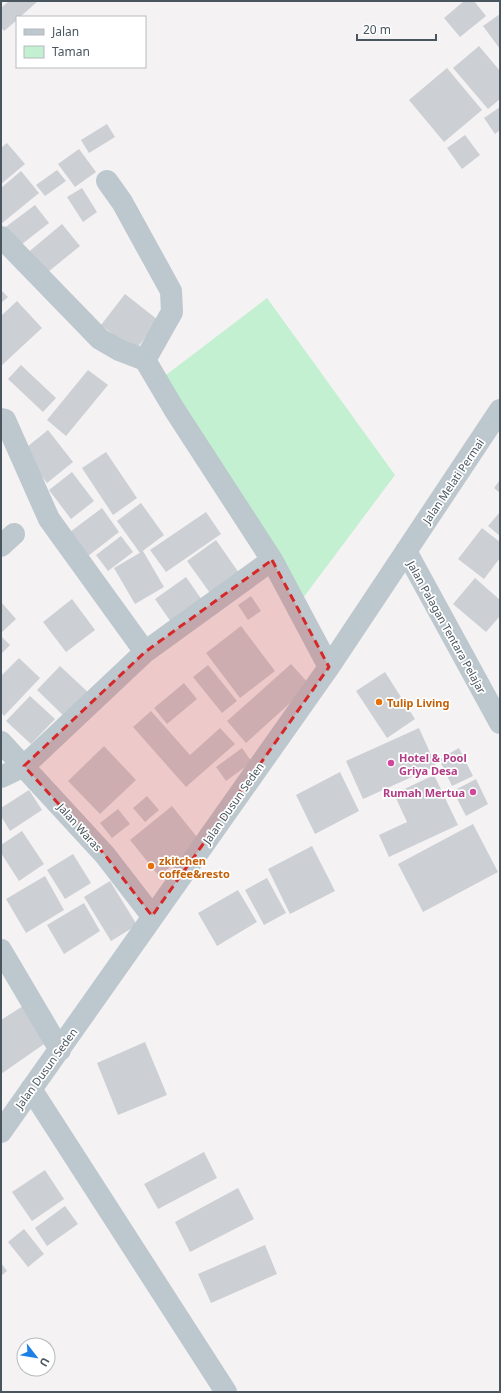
<svg xmlns="http://www.w3.org/2000/svg" width="501" height="1393" font-family="'Noto Sans',sans-serif">
  <style>
    .green { fill: #c2f0d1 }
    .building { fill: #cccfd4 }
    .lines { fill: none; stroke-linecap: round; stroke-linejoin: round }
    .minor { stroke: #bdc7ce; stroke-width: 22 }
    .marked { fill: #d62828; fill-opacity: 0.2; stroke: #d62828; stroke-width: 3; stroke-dasharray: 8 5; stroke-linejoin: round }
    .food-dot { fill: #e8710a; stroke: #fff; stroke-width: 1.5 }
    .hotel-dot { fill: #d1479c; stroke: #fff; stroke-width: 1.5 }
    .labels { text-anchor: middle; dominant-baseline: central; stroke-width: 3.5; stroke-linejoin: round; paint-order: stroke }
    .street-label { font-size: 11px; fill: #49565f; stroke: #fff }
    .food-label { font-size: 11px; font-weight: bold; fill: #c56008; stroke: #fff; text-anchor: start }
    .hotel-label { font-size: 11px; font-weight: bold; fill: #b23c85; stroke: #fff; text-anchor: start }
  </style>
  <rect width="100%" height="100%" fill="#f4f2f2"/>
  <path class="green" d="M267,298L395,475L300,602L162,378Z"/>
  <path class="building" d="M9,1H38L20,17H17V20L4,31L1,27V8Z
    M464,1H474L486,16L460,37L444,18Z
    M500,14V49L483,26Z
    M479,46L500,71V99L488,109L453,68Z
    M447,68L482,110L444,142L409,100Z
    M500,107V130L495,134L484,118Z
    M107,124L115,137L89,153L81,140Z
    M465,135L480,155L462,169L447,148Z
    M7,143L25,164L1,184V148Z
    M79,149L96,172L75,187L58,164Z
    M57,170L66,181L45,196L36,185Z
    M21,171L39,193L1,224V188Z
    M82,188L97,212L83,222L67,197Z
    M35,205L49,223L17,248L3,229Z
    M62,224L80,246L43,276L25,255Z
    M1,290L8,297L1,303Z
    M125,294L158,320L135,351L101,325Z
    M17,301L42,328L1,366V316Z
    M21,365L56,398L43,412L8,379Z
    M88,370L108,385L66,436L47,420Z
    M48,430L73,462L47,483L22,451Z
    M106,452L137,498L113,515L82,468Z
    M72,472L94,501L71,519L49,490Z
    M500,480V493L494,488Z
    M141,503L164,535L140,553L117,521Z
    M102,508L119,532L88,556L70,532Z
    M206,512L221,534L166,572L150,550Z
    M500,512V536L488,526Z
    M482,528L500,542V558L484,579L458,559Z
    M121,536L133,552L108,571L96,555Z
    M216,540L239,573L210,593L187,561Z
    M143,551L164,587L135,604L114,568Z
    M186,577L202,600L171,622L155,599Z
    M475,578L500,600V616L486,632L453,604Z
    M251,596L261,611L248,620L238,605Z
    M72,599L95,630L66,652L43,622Z
    M1,602L16,619L2,632L1,631Z
    M241,626L275,671L240,698L206,653Z
    M1,636L10,645L1,654Z
    M19,658L40,678L4,716L1,712V676Z
    M291,664L310,685L246,743L227,721Z
    M208,665L237,701L222,713L193,677Z
    M60,666L92,696L68,720L37,690Z
    M385,672L415,719L387,738L356,691Z
    M184,683L197,699L167,724L154,708Z
    M30,696L55,719L31,744L6,721Z
    M151,711L190,755L220,728L235,744L186,787L133,727Z
    M419,728L436,766L363,799L346,761Z
    M104,746L136,780L100,814L68,781Z
    M242,748L252,762L226,781L216,767Z
    M459,748L473,776L452,786L439,759Z
    M340,772L359,811L315,834L296,795Z
    M434,775L458,825L389,857L379,835L407,822L394,794Z
    M476,779L488,804L466,816L453,791Z
    M29,790L42,810L10,831L1,816V808Z
    M147,796L159,810L145,822L133,808Z
    M172,806L201,842L159,876L130,840Z
    M118,809L130,824L112,838L100,823Z
    M473,824L498,872L423,912L398,864Z
    M22,831L44,864L19,881L1,853V845Z
    M312,846L335,891L290,914L268,869Z
    M73,854L91,883L65,899L47,870Z
    M45,876L64,910L26,933L6,899Z
    M267,878L286,913L264,925L245,890Z
    M110,881L137,925L111,941L84,897Z
    M238,890L257,922L217,946L198,913Z
    M84,903L100,931L64,954L47,925Z
    M23,1006L47,1042L1,1074V1020Z
    M145,1042L167,1095L118,1115L97,1063Z
    M204,1152L217,1178L158,1209L144,1184Z
    M45,1170L64,1199L32,1221L12,1192Z
    M238,1188L254,1219L190,1252L175,1222Z
    M65,1206L78,1224L47,1246L35,1228Z
    M24,1229L44,1254L28,1267L8,1242Z
    M265,1245L277,1274L211,1303L198,1274Z
    M1,1263L7,1271L1,1276Z"/>
  <g class="lines">
    <path class="minor" d="M107,181L122,202L171,291L172,312L145,360
      M1,237L100,339L119,350L145,360L174,409L272,560L329,667
      M1,419L5,420L49,519L145,652L24,766L1,777
      M1,546L14,534
      M406,551L500,723
      M145,652L272,560
      M1,742L105,855L152,916
      M1,950L60,1050
      M31,1089L226,1392
      M1,1132L329,667L500,410"/>
  </g>
  <path class="marked" d="M272,560L329,667L152,916L105,855L24,766L145,652Z"/>
  <g class="food-dot">
    <circle cx="379" cy="702" r="4"/>
    <circle cx="151" cy="866" r="4"/>
  </g>
  <g class="hotel-dot">
    <circle cx="391" cy="763" r="4"/>
    <circle cx="473" cy="792" r="4"/>
  </g>
  <g class="labels">
    <g class="street-label">
      <text transform="translate(453 481) rotate(-56)">Jalan Melati Permai</text>
      <text transform="translate(447 627) rotate(61)">Jalan Palagan Tentara Pelajar</text>
      <text transform="translate(233 803) rotate(-55)">Jalan Dusun Seden</text>
      <text transform="translate(80 827) rotate(48)">Jalan Waras</text>
      <text transform="translate(46 1068) rotate(-54)">Jalan Dusun Seden</text>
    </g>
    <g class="food-label">
      <text x="387" y="702">Tulip Living</text>
      <text x="159" y="860">zkitchen<tspan x="159" dy="13">coffee&amp;resto</tspan></text>
    </g>
    <g class="hotel-label">
      <text x="399" y="757">Hotel &amp; Pool<tspan x="399" dy="13">Griya Desa</tspan></text>
      <text x="465" y="792" text-anchor="end">Rumah Mertua</text>
    </g>
  </g>
  <rect width="501" height="1393" fill="none" stroke="#49565f" stroke-width="4"/>
  <rect x="16" y="16" width="130" height="52" fill="#ffffff" stroke="#b6bbbf"/>
  <rect x="24" y="29" width="20" height="6" fill="#bdc7ce" stroke="#b6bbbf"/>
  <text x="52" y="36" font-size="12" fill="#49565f">Jalan</text>
  <rect x="24" y="46" width="20" height="12" fill="#c2f0d1" stroke="#b6bbbf"/>
  <text x="52" y="56" font-size="12" fill="#49565f">Taman</text>
  <g transform="translate(36 1357) rotate(121)"><circle r="19" fill="#ffffff" stroke="#b6bbbf"/>
  <path d="M0-3L7 15L0 10L-7 15Z" fill="#1c80e4"/>
  <text y="-6" font-size="11" font-weight="bold" text-anchor="middle" fill="#49565f">U</text>
  </g>
  <path d="M357 34v6h79v-6" fill="none" stroke="#49565f" stroke-width="2"/>
  <text x="363" y="34" font-size="12" fill="#49565f" stroke="#ffffff" stroke-width="3" paint-order="stroke">20 m</text>
</svg>
